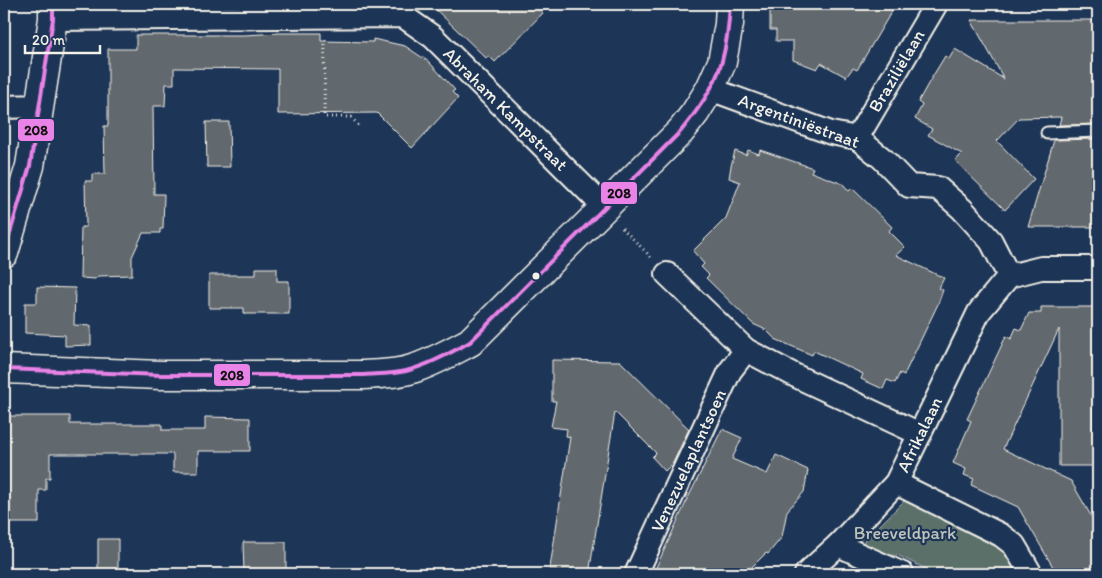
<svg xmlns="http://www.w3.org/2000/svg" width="1102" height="578" font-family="Itim,sans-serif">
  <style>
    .green { fill: #5b6f6b; stroke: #a8b0aa }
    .building { fill: #62696e; stroke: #f4f1e8 }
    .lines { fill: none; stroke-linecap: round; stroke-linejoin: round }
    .lane-casing { stroke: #f4f1e8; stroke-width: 15 }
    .street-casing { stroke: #f4f1e8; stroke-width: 26 }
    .secondary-casing { stroke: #f4f1e8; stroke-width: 31 }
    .path { stroke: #f4f1e8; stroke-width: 3; stroke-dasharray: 1 4; stroke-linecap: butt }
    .lane { stroke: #1d3557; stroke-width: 11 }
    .street { stroke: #1d3557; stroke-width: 22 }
    .secondary { stroke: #1d3557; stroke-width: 28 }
    .bus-1-casing { stroke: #1d3557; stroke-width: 8 }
    .bus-1 { stroke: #ea83e7; stroke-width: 4 }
    .bus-dot { fill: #f4f1e8; stroke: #1d3557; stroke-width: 2 }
    .labels { text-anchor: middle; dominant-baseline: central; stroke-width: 4.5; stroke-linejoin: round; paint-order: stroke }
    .street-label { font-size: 18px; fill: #f4f1e8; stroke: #1d3557 }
    .park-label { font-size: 18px; fill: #bec4bc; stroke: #1d3557 }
    .line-badge { stroke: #1d3557; stroke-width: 2 }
    .pale-badge-label { font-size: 14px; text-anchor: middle; font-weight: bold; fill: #111 }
  </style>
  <rect width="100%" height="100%" fill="#1d3557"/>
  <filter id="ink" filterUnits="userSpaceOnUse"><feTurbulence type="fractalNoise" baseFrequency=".02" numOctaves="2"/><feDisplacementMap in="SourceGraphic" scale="10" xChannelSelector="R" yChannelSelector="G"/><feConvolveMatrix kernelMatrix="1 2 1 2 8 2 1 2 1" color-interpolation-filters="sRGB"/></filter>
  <g filter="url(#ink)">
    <path class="green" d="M907,498L1005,544L1023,574H931L930,571L897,555L887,558L860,545Z"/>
    <path class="building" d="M430,4H534L543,13L495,62L489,56L486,58Z
      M770,4H896L857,70L853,68L846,77L821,63L817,69L793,60V41H776V30H770Z
      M971,20H1098L1097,124L1059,125L1061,117L1019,118L997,141L1034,179L1005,210L955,161L962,154L928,135L932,129L915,119L922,105L918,102L928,84L945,56L949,59L955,49L1004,79Z
      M279,33H321V41L373,42V39L405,46L429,62L455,90L452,92L458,98L412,148L377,113L278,114V69L174,68V84H166L165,106H153L154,194H164L163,229H160V233H143L132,257V275L98,276L95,279L80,278L81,227H86L85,181H92V174H105L104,126H108V49H136V35H245Z
      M206,122H229L230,167H207Z
      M1098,139V227H1028L1054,140Z
      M748,150L759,154L760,150L813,168L811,172L843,184L849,191L852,188L892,227L889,231L905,247L896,255L944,278L939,288L943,290L938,304L904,375L900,373L895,383L887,380L883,389L861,379L863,374L814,351L812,355L775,339L766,330L753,324L706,278L709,275L701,267L704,264L693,251L726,218L740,182L729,178L731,166L735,151L746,155Z
      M256,268H277V281H289V314H244V308H209V275H256Z
      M37,287L75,288L74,325L91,326V345L65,346V335L25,333V303H37Z
      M1041,307H1098V377H1093V466H1059V329L1003,449L1071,481L1094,521L1096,545L1098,543V574H1057L1018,507L971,485L974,479L964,475L966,469L953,463L971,421L967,419L1006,336L1011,339L1016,328L1021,330L1029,313H1041Z
      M552,360L620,361L689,429L673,463L665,471L652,457L656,453L615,412L589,574H549L570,437L566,436L567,429L551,427L556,401H552Z
      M4,416H70V424H162V430H205V417L250,418V451H198V472H173V454H50V478H46V490H39V523H4Z
      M722,429L742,438L732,459L767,474L776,455L808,470L804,492L787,511L782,537L768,554L766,553L745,574H653L688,498Z
      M98,539H118V574H98Z
      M243,542H286V572H244Z"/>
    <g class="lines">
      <defs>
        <path id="lane" d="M1047,133L1098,131"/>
        <g id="street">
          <path id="s1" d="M53,19L403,16L433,37L604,207"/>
          <path d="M710,89L831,133L857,138L883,159L909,186L938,188L962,209L991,241L1009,276"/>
          <path d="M4,107L40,106"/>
          <path id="s2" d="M857,138L936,4"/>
          <path d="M667,274L746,350"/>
          <path d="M1009,276L1041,268H1098"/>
          <path d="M896,483L1001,535L1014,545L1031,574"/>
          <path d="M838,545L903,574"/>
          <path id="s3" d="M636,574L730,371L746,350L796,376L920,434"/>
          <path id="s4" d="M806,574L838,545L896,483L979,312L1009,276"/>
        </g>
        <path id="secondary" d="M4,253L30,166L53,19V4
          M4,369L161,375H364C380,374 397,374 412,369C430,364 453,351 470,342L681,131L695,113L710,89L722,62L729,24L730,4"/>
      </defs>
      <use href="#lane" class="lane-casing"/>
      <use href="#street" class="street-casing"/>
      <use href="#secondary" class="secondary-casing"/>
      <path class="path" d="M325,39L324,117H351L360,127
        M622,228L651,257"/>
      <use href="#lane" class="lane"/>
      <use href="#street" class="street"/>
      <use href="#secondary" class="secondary"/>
      <defs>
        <path id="bus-1" d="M4,253L30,166L53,19V4
          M4,369L161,375H364C378,374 393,374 406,371C429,365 450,353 470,342L681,131C697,111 715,87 722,61C727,43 729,23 730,4"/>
      </defs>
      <use href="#bus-1" class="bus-1-casing"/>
      <use href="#bus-1" class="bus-1"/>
    </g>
  </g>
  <circle class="bus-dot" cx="536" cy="276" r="4.5"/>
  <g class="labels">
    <g class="street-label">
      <text stroke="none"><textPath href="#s2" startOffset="78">Braziliëlaan</textPath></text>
      <text stroke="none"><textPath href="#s1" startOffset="489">Abraham Kampstraat</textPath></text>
      <text transform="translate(799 121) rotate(20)">Argentiniëstraat</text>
      <text stroke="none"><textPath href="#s4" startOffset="182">Afrikalaan</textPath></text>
      <text stroke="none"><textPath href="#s3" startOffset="125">Venezuelaplantsoen</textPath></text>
    </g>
    <g class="park-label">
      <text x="905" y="533">Breeveldpark</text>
    </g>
  </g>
  <g class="line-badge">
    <rect x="17" y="118" width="38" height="24" rx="5" fill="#ea83e7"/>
    <rect x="600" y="181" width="38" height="24" rx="5" fill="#ea83e7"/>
    <rect x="213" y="363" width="38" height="24" rx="5" fill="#ea83e7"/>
  </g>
  <g class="pale-badge-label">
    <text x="36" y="135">208</text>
    <text x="619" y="198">208</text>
    <text x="232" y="380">208</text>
  </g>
  <rect width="1102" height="578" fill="none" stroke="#1d3557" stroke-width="20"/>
  <rect x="10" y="10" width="1082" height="558" fill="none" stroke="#f4f1e8" stroke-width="2" filter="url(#ink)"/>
  <path d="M25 45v8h75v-8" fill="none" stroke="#f4f1e8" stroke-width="2.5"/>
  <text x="32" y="45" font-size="15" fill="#f4f1e8" stroke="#1d3557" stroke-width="4" paint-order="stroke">20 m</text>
</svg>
